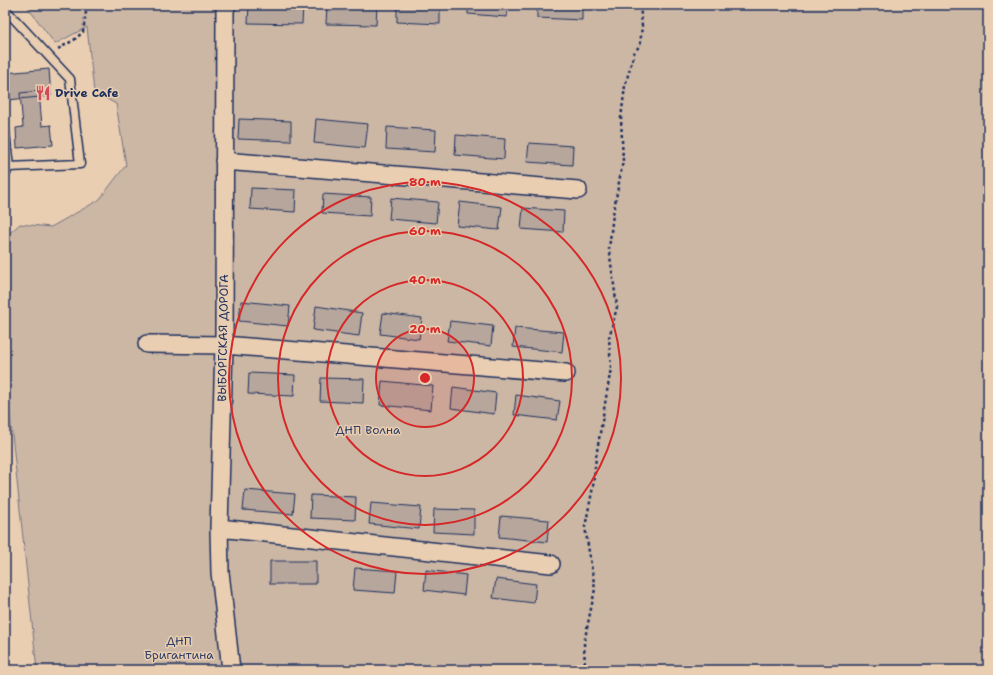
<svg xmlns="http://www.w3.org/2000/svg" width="993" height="675" font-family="'Shantell Sans',sans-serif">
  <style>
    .green { fill: #ccb7a5; stroke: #747382 }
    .building { fill: #b7a69c; stroke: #1b2f5e }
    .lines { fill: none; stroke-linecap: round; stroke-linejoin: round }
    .lane-casing { stroke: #1b2f5e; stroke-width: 11 }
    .street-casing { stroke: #1b2f5e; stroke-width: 20 }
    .path { stroke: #1b2f5e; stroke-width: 2.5; stroke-dasharray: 3 3; stroke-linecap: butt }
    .lane { stroke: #eaceb1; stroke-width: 8 }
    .street { stroke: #eaceb1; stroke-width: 17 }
    .ring { fill: none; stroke: #d62828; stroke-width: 2 }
    .labels { text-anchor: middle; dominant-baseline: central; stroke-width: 3; stroke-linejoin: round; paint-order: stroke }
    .poi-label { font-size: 12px; font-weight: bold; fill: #1b2f5e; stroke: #eaceb1; text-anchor: start }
    .street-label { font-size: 12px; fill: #1b2f5e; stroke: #eaceb1 }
    .park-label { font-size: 12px; fill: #2d3d65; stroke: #eaceb1 }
    .centre { fill: #d62828; stroke: #eaceb1; stroke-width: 2 }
    .ring-label { font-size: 12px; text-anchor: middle; font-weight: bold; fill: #d62828; stroke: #eaceb1; stroke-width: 3; stroke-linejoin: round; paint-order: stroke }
  </style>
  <rect width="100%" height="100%" fill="#eaceb1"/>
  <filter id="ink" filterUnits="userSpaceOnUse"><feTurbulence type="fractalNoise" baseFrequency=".025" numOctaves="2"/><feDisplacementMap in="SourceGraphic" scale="8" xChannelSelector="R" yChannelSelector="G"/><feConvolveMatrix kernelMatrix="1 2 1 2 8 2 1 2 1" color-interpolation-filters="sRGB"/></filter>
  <g filter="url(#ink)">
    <path class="green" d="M26,5H988V670H37L5,368V237L20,224L51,227L99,200L126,165L116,104L94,92L87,27L55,44Z"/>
    <path class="building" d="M249,5H303L302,24L248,23Z
      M327,5H377L376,25L326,24Z
      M397,5H440V24L397,22Z
      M468,5H508L507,17L468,14Z
      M537,5H582V20L537,18Z
      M49,69L51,96L7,100L5,73Z
      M39,91L42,126L51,125L53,145L17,148L16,128L23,127L20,93Z
      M239,119L291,121V141L238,139Z
      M316,119L368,124L365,148L314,143Z
      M387,127L436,130L435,152L386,149Z
      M456,135L505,139L504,159L455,155Z
      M529,143L573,146L572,165L527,162Z
      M251,188L296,190L295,212L250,209Z
      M323,194L371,197L370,216L322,213Z
      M391,198L438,202L436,223L389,219Z
      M460,202L502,207L499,230L457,226Z
      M523,208L564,211L563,232L521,229Z
      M241,301L290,306L288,326L239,321Z
      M316,306L362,313L359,336L313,330Z
      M383,313L422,318L419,339L380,334Z
      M450,321L493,326L491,346L447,341Z
      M515,328L564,332L562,352L513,347Z
      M249,373L295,375L294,396L248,394Z
      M321,378L364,379L363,403L320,401Z
      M382,381L433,386L431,410L380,405Z
      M453,387L496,393L494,414L451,408Z
      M516,395L560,401L557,420L514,415Z
      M245,490L295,494L293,514L243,510Z
      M311,495L356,497L355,520L310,518Z
      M371,503L421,507L419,529L369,524Z
      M434,509L474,510V534L433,532Z
      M501,516L549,520L547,542L499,537Z
      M270,561H316V584H270Z
      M355,568L397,571L395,593L353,590Z
      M426,570L466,575L464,595L424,590Z
      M496,579L536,584L534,603L493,598Z"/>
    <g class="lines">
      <defs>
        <path id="lane" d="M5,9L70,79L80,164L9,167
          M5,132L9,167L5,175"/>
        <path id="street" d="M227,5L225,10L224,345L219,528L220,572L231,670
          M224,161L578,190
          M147,344L224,345L566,373
          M219,528L551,564"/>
      </defs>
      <use href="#lane" class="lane-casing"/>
      <use href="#street" class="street-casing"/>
      <path class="path" d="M58,49L74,40L83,32L87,5
        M585,670L584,643L595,589L585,527L593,487L596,457L611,368L609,338L617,307L609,249L613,214L623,161L621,118L625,86L634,53L640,45L642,26L640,5"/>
      <use href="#lane" class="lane"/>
      <use href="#street" class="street"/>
    </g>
  </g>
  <circle cx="425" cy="378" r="49" fill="#d62828" fill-opacity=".12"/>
  <g class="ring">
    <circle cx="425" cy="378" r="49"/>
    <circle cx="425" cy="378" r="98"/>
    <circle cx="425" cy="378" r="147"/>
    <circle cx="425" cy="378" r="196"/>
  </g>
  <defs>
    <symbol id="restaurant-bare" viewBox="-9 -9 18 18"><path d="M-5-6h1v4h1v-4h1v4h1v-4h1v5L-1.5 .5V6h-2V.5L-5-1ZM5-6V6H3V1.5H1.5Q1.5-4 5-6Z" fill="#d1495b" stroke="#eaceb1" stroke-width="2.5" paint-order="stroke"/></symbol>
  </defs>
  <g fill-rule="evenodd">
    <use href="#restaurant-bare" x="32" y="82" width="22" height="22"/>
  </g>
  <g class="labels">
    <g class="poi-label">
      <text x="55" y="93">Drive Cafe</text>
    </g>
    <g class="street-label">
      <text transform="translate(223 338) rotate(-89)">ВЫБОРГСКАЯ ДОРОГА</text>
    </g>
    <g class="park-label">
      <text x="368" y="430">ДНП Волна</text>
      <text x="179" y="641">ДНП<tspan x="179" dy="14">Бригантина</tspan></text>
    </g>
  </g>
  <circle cx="425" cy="378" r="6" class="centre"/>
  <g class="ring-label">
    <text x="425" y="186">80 m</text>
    <text x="425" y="235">60 m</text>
    <text x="425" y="284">40 m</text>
    <text x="425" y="333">20 m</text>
  </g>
  <rect width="993" height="675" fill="none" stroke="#eaceb1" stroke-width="20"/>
  <rect x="10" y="10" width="973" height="655" fill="none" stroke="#1b2f5e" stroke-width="1.5" filter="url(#ink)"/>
</svg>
